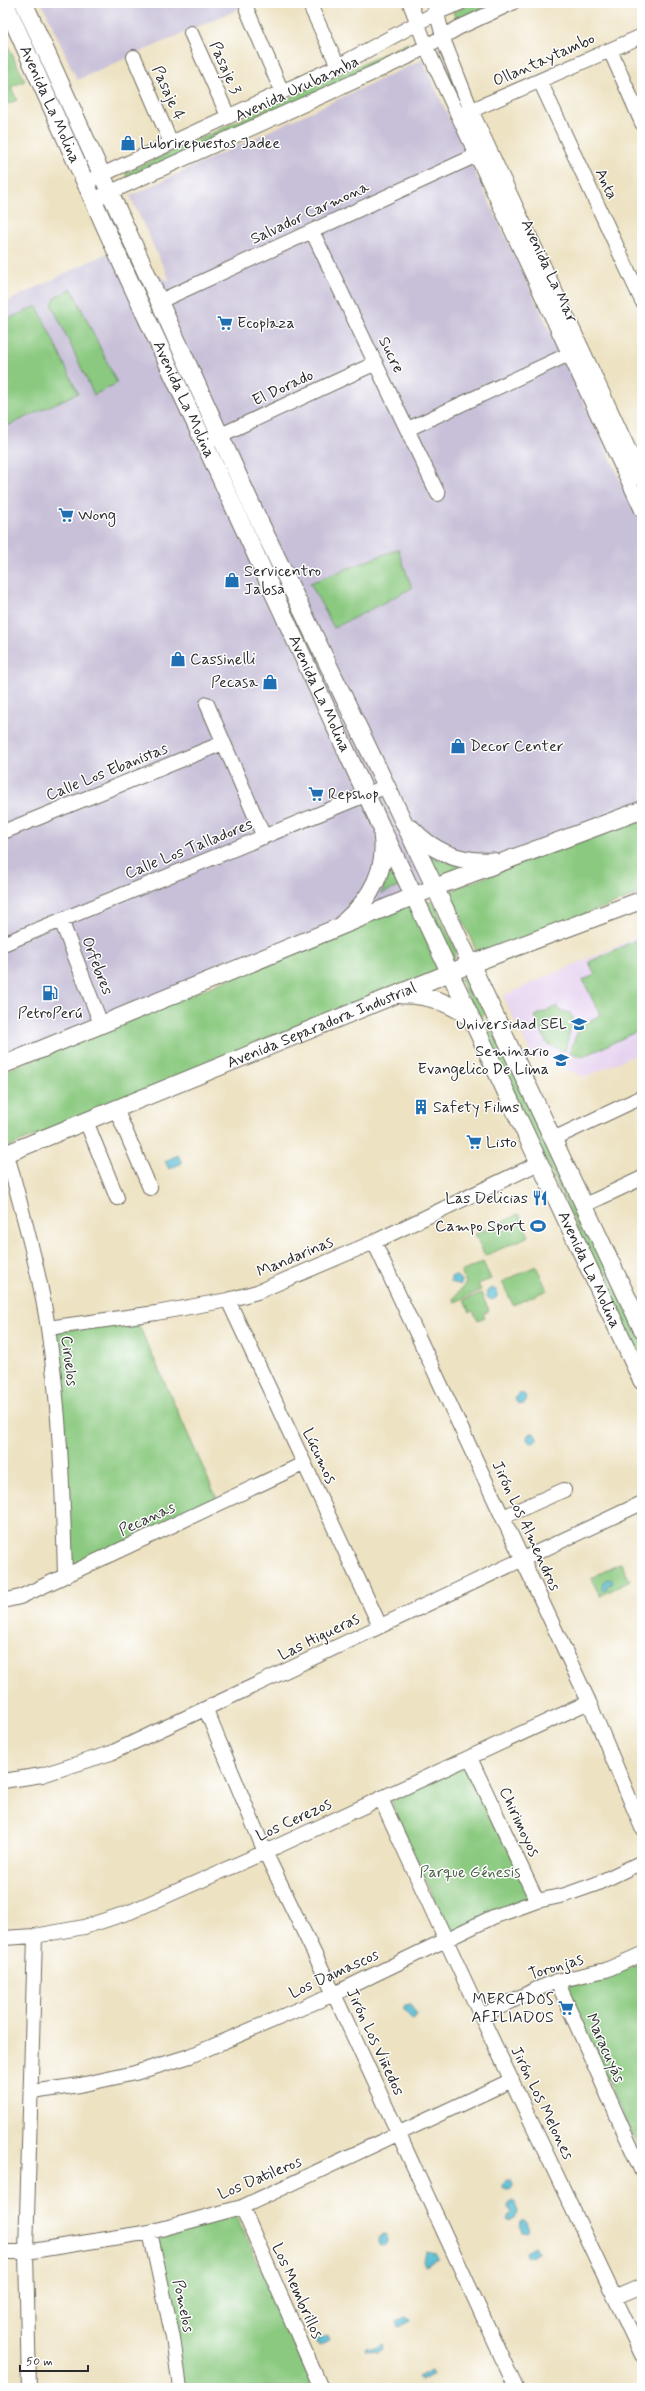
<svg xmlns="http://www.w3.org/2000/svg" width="645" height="2391" font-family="Mynerve,sans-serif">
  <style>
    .built { fill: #e6d3f0 }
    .industrial { fill: #c8c0d8 }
    .green { fill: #8ac97f; stroke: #5a7a55 }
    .water { fill: #55bcd3; stroke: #40747f }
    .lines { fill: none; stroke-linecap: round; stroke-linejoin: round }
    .minor-casing { stroke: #6f6b60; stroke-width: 16 }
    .major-casing { stroke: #6f6b60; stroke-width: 19 }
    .minor { stroke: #fff; stroke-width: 14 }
    .major { stroke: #fff; stroke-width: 17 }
    .labels { text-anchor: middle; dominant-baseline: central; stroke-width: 3; stroke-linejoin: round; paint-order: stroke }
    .street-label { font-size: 16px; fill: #2b2b2b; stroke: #fff }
    .poi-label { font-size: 16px; fill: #2b2b2b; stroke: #fff; text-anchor: start }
    .park-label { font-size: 16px; fill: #4c6248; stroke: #fff }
  </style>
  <rect width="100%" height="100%" fill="#fff"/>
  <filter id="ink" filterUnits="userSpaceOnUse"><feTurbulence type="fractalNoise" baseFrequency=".025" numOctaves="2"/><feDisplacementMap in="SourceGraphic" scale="8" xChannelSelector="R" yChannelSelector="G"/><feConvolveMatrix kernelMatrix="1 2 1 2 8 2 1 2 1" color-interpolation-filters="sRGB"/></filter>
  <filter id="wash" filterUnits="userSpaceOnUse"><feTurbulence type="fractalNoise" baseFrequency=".012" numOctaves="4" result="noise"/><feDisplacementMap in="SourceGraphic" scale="16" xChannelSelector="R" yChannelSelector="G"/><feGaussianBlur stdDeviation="0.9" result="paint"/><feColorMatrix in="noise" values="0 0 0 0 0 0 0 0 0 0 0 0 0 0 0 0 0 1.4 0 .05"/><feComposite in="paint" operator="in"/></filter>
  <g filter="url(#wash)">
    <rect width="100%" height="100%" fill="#ede2c2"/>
    <path class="built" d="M642,935V1052L585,1077L532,1056L503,996Z"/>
    <path class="industrial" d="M42,3H252L77,80Z
      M422,60L633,506L642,502V805L3,1058V304L105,254L170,281L130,196Z"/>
    <path class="green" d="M473,3H496L456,20L453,12Z
      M3,36L25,81L11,87L17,100L3,106V70L8,67L3,56Z
      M408,43L412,50L129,180L125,173Z
      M438,50L464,109L461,111L435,52Z
      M72,289L117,383L94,395L52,305L56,297Z
      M37,306L78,393L3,428V321Z
      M398,549L412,588L334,628L310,583Z
      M642,815V893L478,955L450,891Z
      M427,854C447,864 463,866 485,865L442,882Z
      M391,855L403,885L381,894L390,873Z
      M424,901L433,902L456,950L453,962Z
      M412,904L444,971L3,1149V1072Z
      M642,937V1029L583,1057L569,1052L580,1026L600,1015L583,980L595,975L589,962Z
      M470,975L486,1013L478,1021L460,979Z
      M557,1006L559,1010L570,1013L573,1018L565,1051L547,1044L535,1016Z
      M489,1026L498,1043L501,1044L642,1343V1364L486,1035Z
      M519,1214L529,1236L485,1256L475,1234Z
      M483,1262L491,1279L478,1284L481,1290L455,1302L453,1299L466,1283L461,1272Z
      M536,1266L547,1290L513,1305L502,1282Z
      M481,1293L489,1311L483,1314L485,1317L478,1320L473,1311L470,1312L464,1300Z
      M137,1321L218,1501L68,1572L51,1332Z
      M621,1563L630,1581L600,1596L591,1578Z
      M468,1764L530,1895L528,1900L453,1932L447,1929L391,1801Z
      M642,1962V2157L565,1987L623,1971Z
      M235,2213L315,2388H185L154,2237Z"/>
    <path class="water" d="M178,1155L182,1163L169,1169L165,1161Z
      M455,1275L461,1280L460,1285L451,1282V1277Z
      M486.5 1294a5.5 5.5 0 1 1 11 0a5.5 5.5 0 1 1-11 0Z
      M515.5 1399a5.5 5.5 0 1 1 11 0a5.5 5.5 0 1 1-11 0Z
      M527 1438a5 5 0 1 1 10 0a5 5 0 1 1-10 0Z
      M608,1579L612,1580V1584L607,1585L606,1590H602V1584Z
      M410,2005L416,2013L414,2019H412L403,2010L405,2006Z
      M503 2185a5 5 0 1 1 10 0a5 5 0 1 1-10 0Z
      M514,2201L518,2212L516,2218L509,2220L508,2217L512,2213L508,2206Z
      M522,2220H525L529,2231L527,2233L522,2232L519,2225Z
      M378 2240a5 5 0 1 1 10 0a5 5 0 1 1-10 0Z
      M534,2246L538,2253L527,2257L525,2251Z
      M425,2252L437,2254L439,2259L425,2265L423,2261Z
      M408,2316L411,2321L399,2327L396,2322Z
      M327,2336L329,2341L319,2346L316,2340Z
      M382,2344L383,2349L377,2352L365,2350L367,2347C372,2351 378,2346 382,2344Z
      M432,2370L434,2374L420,2381L417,2377Z"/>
  </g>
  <g filter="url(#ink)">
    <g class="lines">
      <defs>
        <path id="minor" d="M309,3L338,66
          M410,3L428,51L642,510
          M434,3L445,44L471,110L642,478
          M247,10L282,92
          M191,33L228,116
          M610,50L642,123
          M134,57L171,143
          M540,81L642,301
          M463,114L642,36
          M93,179L338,66L438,12L460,3
          M93,200L406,58L458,28L512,3
          M312,231L438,494
          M158,302L477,155
          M408,429L569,354
          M210,440L376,363
          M207,704L264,837
          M3,832L223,743
          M61,920L101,1024
          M3,944L387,786
          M116,1109L150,1188
          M86,1121L117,1198
          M553,1139L642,1097
          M7,1154C22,1211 39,1269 48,1328C60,1410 63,1493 65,1576
          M585,1205L642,1178
          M374,1242L589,1702L642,1828
          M228,1300L380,1626
          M48,1328L156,1313L228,1300L257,1292L374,1242L539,1163
          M503,1517L564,1490
          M3,1601L20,1597L303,1464
          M206,1710L265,1852L334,1994L516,2388
          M470,1758L537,1901
          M3,1781L42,1775L111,1753L642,1503
          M381,1799L481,2016L642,2355
          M3,1938L35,1936L84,1927L130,1912L265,1852L589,1702
          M557,1981L642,2172
          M481,2016L537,1989L557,1981L606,1970L642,1954
          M32,2092L80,2085L135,2073L190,2056L334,1994L493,1917L537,1901L565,1895L596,1884L642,1862
          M242,2207L321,2388
          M150,2232L173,2338L180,2388
          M3,2252H26L150,2232L242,2207L512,2080
          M616,2297L642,2286
          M29,2388L26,2252L35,1936"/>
        <g id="major">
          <path id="s1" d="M5,3L120,260L379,822L642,1381"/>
          <path d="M24,3L252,506L431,879L642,1329"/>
          <path d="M412,829C434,853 461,863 493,861"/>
          <path d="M345,921C371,899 388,868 382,834"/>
          <path d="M402,995C428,994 450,1003 471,1018"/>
          <path d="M3,1065L446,883L642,810"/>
          <path id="s2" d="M3,1155L471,964L642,900"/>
        </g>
      </defs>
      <use href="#minor" class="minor-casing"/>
      <use href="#major" class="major-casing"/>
      <use href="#minor" class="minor"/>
      <use href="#major" class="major"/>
    </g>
  </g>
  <defs>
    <symbol id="shop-bare" viewBox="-9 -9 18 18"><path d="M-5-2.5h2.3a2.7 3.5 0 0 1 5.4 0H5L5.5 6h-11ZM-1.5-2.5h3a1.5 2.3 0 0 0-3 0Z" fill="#1f6fb2" stroke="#fff" stroke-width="2.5" paint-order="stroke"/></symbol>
    <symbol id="supermarket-bare" viewBox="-9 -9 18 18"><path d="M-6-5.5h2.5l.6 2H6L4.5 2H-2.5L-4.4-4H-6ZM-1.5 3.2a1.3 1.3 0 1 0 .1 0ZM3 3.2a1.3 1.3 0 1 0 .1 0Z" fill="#1f6fb2" stroke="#fff" stroke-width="2.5" paint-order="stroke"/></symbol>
    <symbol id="fuel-bare" viewBox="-9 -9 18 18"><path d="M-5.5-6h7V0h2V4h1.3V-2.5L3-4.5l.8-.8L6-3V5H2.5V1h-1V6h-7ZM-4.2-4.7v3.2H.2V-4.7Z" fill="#1f6fb2" stroke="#fff" stroke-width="2.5" paint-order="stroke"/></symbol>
    <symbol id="university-bare" viewBox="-9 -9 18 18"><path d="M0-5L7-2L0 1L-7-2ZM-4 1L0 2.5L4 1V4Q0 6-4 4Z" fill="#1f6fb2" stroke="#fff" stroke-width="2.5" paint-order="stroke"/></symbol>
    <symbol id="school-bare" viewBox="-9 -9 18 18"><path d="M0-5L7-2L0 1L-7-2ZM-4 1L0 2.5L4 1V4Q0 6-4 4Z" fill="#1f6fb2" stroke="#fff" stroke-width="2.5" paint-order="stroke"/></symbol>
    <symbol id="building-bare" viewBox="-9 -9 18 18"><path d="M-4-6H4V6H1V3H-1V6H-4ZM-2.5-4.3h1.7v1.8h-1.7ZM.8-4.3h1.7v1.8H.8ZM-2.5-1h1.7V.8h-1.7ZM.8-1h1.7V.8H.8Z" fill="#1f6fb2" stroke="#fff" stroke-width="2.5" paint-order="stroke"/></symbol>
    <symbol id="restaurant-bare" viewBox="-9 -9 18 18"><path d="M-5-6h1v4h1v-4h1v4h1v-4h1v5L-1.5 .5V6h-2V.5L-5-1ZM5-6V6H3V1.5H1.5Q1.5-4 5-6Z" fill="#1f6fb2" stroke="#fff" stroke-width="2.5" paint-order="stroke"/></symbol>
    <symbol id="stadium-bare" viewBox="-9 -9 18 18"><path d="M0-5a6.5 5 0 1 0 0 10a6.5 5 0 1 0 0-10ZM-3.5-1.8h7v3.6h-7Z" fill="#1f6fb2" stroke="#fff" stroke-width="2.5" paint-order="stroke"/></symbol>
  </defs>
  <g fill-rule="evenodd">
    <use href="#shop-bare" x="117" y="132" width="22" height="22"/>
    <use href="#supermarket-bare" x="214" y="312" width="22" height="22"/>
    <use href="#supermarket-bare" x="55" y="504" width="22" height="22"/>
    <use href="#shop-bare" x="221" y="569" width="22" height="22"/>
    <use href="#shop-bare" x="167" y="648" width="22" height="22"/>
    <use href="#shop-bare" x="259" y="671" width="22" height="22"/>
    <use href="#shop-bare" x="447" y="735" width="22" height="22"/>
    <use href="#supermarket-bare" x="305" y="783" width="22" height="22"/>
    <use href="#fuel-bare" x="39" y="982" width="22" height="22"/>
    <use href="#university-bare" x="568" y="1013" width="22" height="22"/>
    <use href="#school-bare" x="550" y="1049" width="22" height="22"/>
    <use href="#building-bare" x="410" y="1096" width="22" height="22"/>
    <use href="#supermarket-bare" x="463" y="1131" width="22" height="22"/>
    <use href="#restaurant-bare" x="529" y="1187" width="22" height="22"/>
    <use href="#stadium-bare" x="527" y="1215" width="22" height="22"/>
    <use href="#supermarket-bare" x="555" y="1997" width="22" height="22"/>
  </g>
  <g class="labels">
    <g class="street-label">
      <text transform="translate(544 60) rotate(-24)">Ollantaytambo</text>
      <text transform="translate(225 68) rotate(66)">Pasaje 3</text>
      <text transform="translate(297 89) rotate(-25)">Avenida Urubamba</text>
      <text transform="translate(168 93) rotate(66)">Pasaje 4</text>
      <text stroke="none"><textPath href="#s1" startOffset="111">Avenida La Molina</textPath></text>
      <text transform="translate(606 184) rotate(65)">Anta</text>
      <text transform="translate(310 213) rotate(-25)">Salvador Carmona</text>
      <text transform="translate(549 271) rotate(65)">Avenida La Mar</text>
      <text transform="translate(391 355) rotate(64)">Sucre</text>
      <text transform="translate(283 388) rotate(-25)">El Dorado</text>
      <text stroke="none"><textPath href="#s1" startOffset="435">Avenida La Molina</textPath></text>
      <text stroke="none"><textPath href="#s1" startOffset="759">Avenida La Molina</textPath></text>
      <text transform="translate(107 772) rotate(-22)">Calle Los Ebanistas</text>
      <text transform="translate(189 849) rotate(-22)">Calle Los Talladores</text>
      <text transform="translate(97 966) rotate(69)">Orfebres</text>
      <text stroke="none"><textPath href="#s2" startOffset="344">Avenida Separadora Industrial</textPath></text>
      <text transform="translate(295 1257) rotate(-23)">Mandarinas</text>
      <text stroke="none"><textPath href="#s1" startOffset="1395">Avenida La Molina</textPath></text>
      <text transform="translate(69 1361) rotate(83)">Ciruelos</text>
      <text transform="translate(319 1456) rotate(65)">Lúcumos</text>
      <text transform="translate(147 1519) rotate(-25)">Pecanas</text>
      <text transform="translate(526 1526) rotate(65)">Jirón Los Almendros</text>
      <text transform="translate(319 1637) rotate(-26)">Las Higueras</text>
      <text transform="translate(294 1820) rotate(-25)">Los Cerezos</text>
      <text transform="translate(519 1822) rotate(65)">Chirimoyos</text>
      <text transform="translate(556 1967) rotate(-17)">Toronjas</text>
      <text transform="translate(334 1974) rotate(-25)">Los Damascos</text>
      <text transform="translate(375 2042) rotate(65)">Jirón Los Viñedos</text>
      <text transform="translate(605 2048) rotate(66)">Maracuyás</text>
      <text transform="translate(542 2103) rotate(64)">Jirón Los Melones</text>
      <text transform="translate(260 2178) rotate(-23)">Los Datileros</text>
      <text transform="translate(297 2291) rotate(66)">Los Membrillos</text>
      <text transform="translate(183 2306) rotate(78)">Pomelos</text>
    </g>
    <g class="poi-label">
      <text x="140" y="143">Lubrirepuestos Jadee</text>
      <text x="237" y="323">Ecoplaza</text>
      <text x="78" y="515">Wong</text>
      <text x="244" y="571">Servicentro<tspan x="244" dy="18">Jabsa</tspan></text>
      <text x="190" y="659">Cassinelli</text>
      <text x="258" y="682" text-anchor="end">Pecasa</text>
      <text x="470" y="746">Decor Center</text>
      <text x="328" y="794">Repshop</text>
      <text x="50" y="1013" text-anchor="middle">PetroPerú</text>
      <text x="567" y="1024" text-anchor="end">Universidad SEL</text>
      <text x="549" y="1051" text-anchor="end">Seminario<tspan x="549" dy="18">Evangelico De Lima</tspan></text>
      <text x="433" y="1107">Safety Films</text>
      <text x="486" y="1142">Listo</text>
      <text x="528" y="1198" text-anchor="end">Las Delicias</text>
      <text x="526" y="1226" text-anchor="end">Campo Sport</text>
      <text x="554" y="1999" text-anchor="end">MERCADOS<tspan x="554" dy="18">AFILIADOS</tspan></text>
    </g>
    <g class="park-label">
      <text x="470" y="1872">Parque Génesis</text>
    </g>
  </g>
  <rect width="645" height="2391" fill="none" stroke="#fff" stroke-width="16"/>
  <path d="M20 2365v6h68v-6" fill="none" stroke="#2b2b2b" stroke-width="2"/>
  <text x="26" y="2365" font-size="12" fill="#2b2b2b" stroke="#ffffff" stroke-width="3" paint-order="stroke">50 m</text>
</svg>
